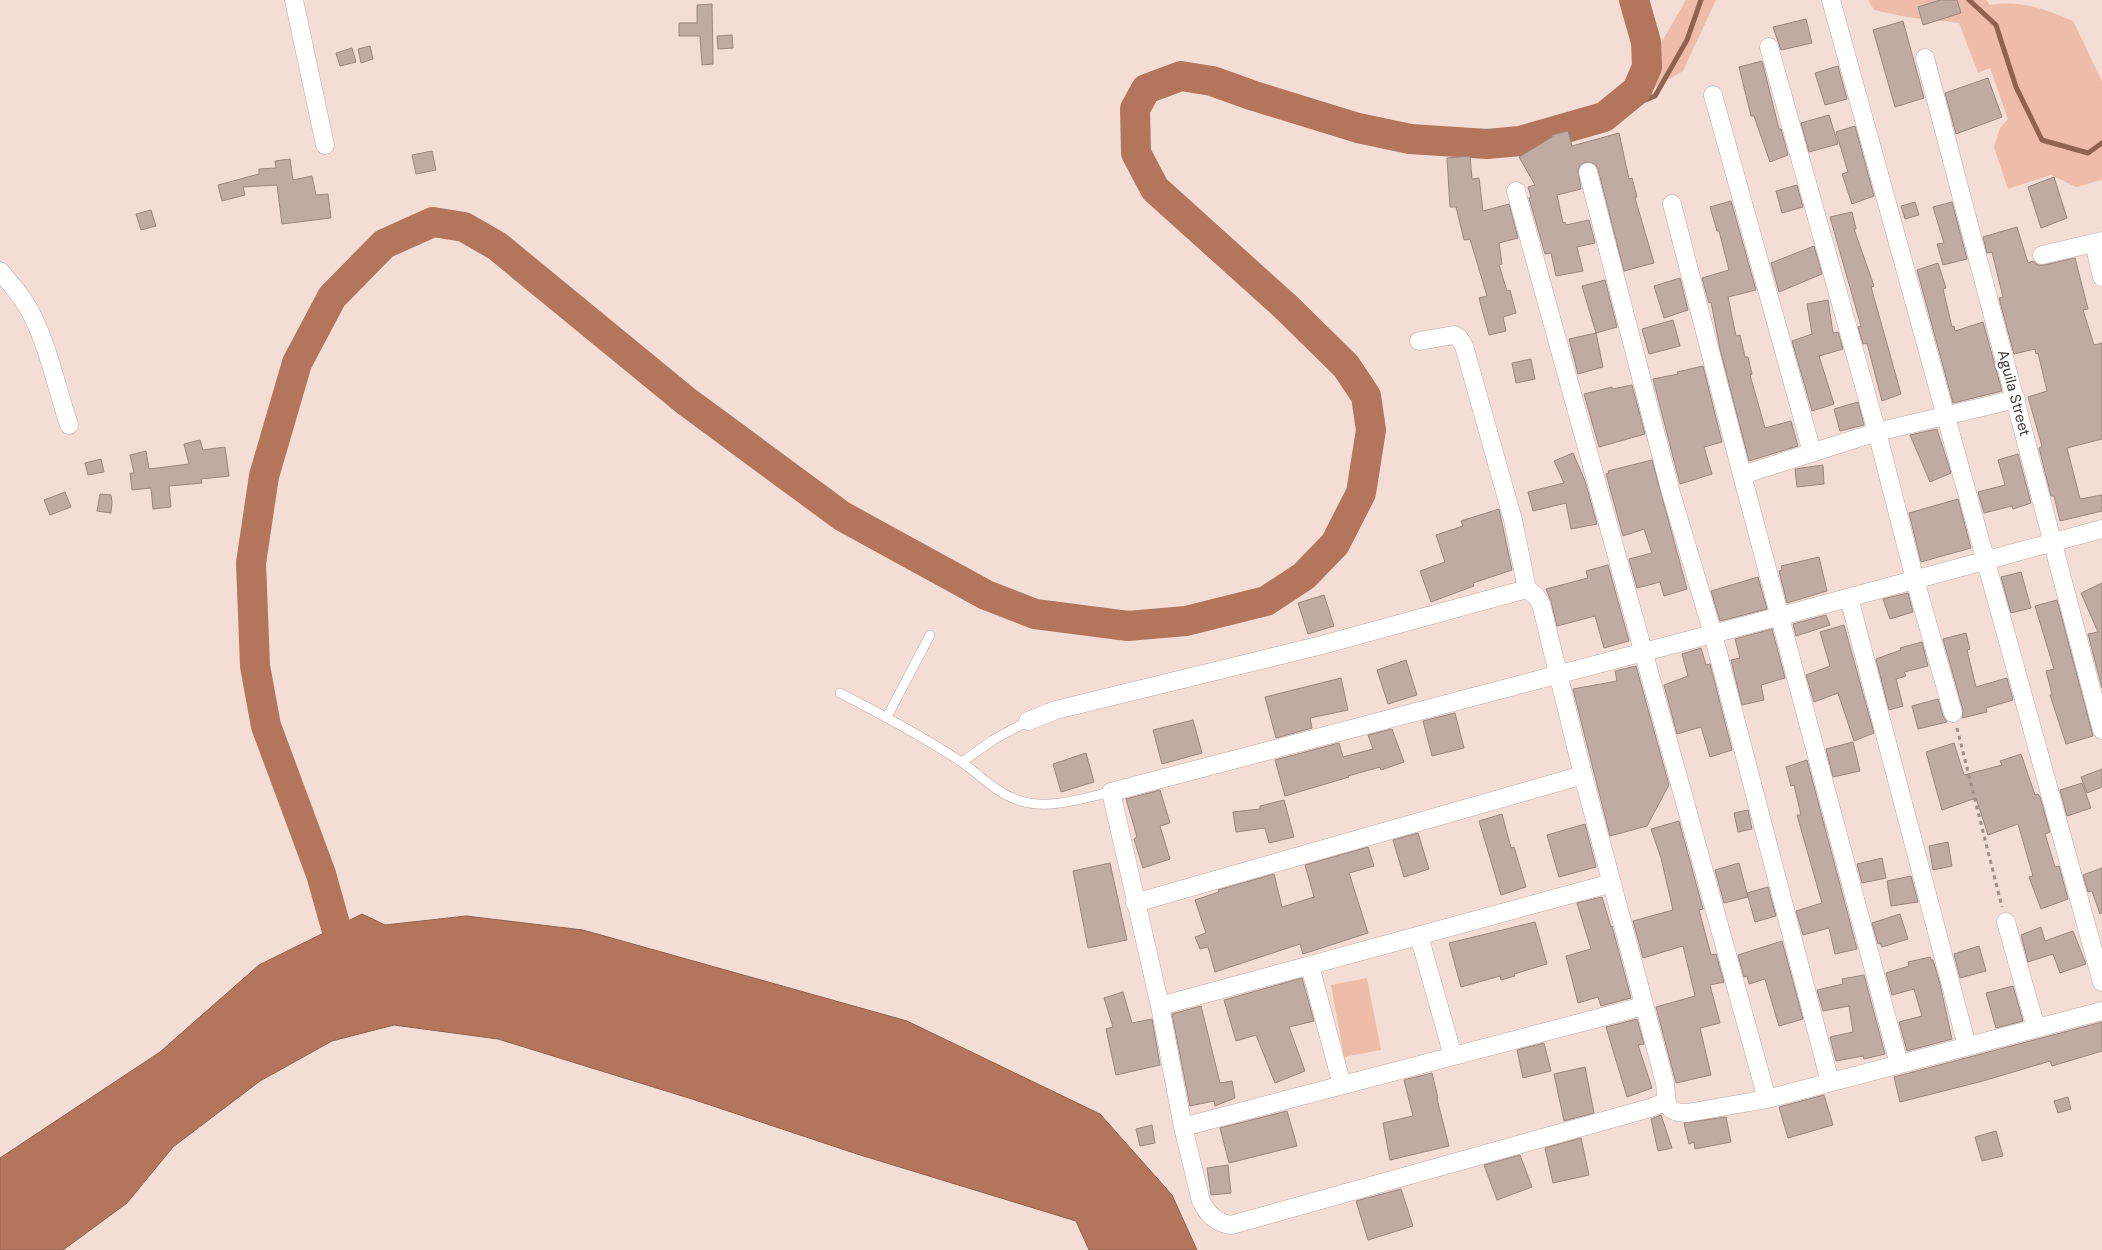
<svg xmlns="http://www.w3.org/2000/svg" width="2102" height="1250" font-family="'DM Sans',sans-serif">
  <style>
    .green { fill: #eebda9 }
    .water { fill: #b3755c; stroke: #906250 }
    .lines { fill: none; stroke-linecap: round; stroke-linejoin: round }
    .stream { stroke: #906250; stroke-width: 5 }
    .river { stroke: #b3755c; stroke-width: 30 }
    .building { fill: #c0aba2; stroke: #9b877f }
    .lane-casing { stroke: #bea8a0; stroke-width: 10 }
    .street-casing { stroke: #bea8a0; stroke-width: 19 }
    .path { stroke: #9f8f89; stroke-width: 3; stroke-dasharray: 4 4; stroke-linecap: butt }
    .lane { stroke: #fff; stroke-width: 9 }
    .street { stroke: #fff; stroke-width: 18 }
    .labels { text-anchor: middle; dominant-baseline: central; stroke-width: 5; stroke-linejoin: round; paint-order: stroke }
    .street-label { font-size: 15px; fill: #3f3733; stroke: #fff }
  </style>
  <rect width="100%" height="100%" fill="#f4ddd4"/>
  <path class="green" d="M1686,0H1716L1683,71L1649,91L1661,43Z
    M1868,0H1986L1990,5C2020,0 2045,9 2073,21L2102,81V180L2076,187L2051,175L2008,189L1994,147L2000,128L2008,119L1990,68L1978,73L1959,23L1906,17L1874,10Z
    M1367,978L1381,1050L1344,1057L1331,985Z"/>
  <path class="water" d="M362,914L385,925L466,916L583,930L907,1021L1100,1114L1172,1195L1197,1250H1089L1076,1221L857,1154L692,1099L498,1039L394,1025L332,1041L260,1081L173,1147L127,1203L63,1250H0V1158L160,1052L259,965Z"/>
  <g class="lines">
    <path class="stream" d="M1969,0L1996,25L2016,87L2042,140L2088,153L2102,143
      M1604,117L1655,96L1687,40L1701,0"/>
    <path class="river" d="M347,967L321,874L266,726L255,666L251,563L264,476L297,363L332,297L384,244L433,222L464,227L497,246L686,401L842,516L986,595L1035,614L1128,626L1186,621L1266,601L1304,576L1335,544L1361,493L1371,430L1366,396L1346,366L1286,307L1155,189L1136,153L1135,109L1146,89L1181,76L1212,81L1254,96L1358,128L1410,139L1487,144L1520,141L1604,117L1637,90L1647,67L1646,42L1634,0"/>
  </g>
  <path class="building" d="M1940,0H1957L1961,13L1923,25L1918,7Z
    M712,4L713,64L702,65L700,36H679V23H697V5Z
    M1806,19L1812,43L1781,50L1773,27Z
    M1903,21L1924,98L1895,107L1873,30Z
    M732,35L733,48L718,49L717,36Z
    M370,46L373,59L361,63L358,49Z
    M352,48L356,62L340,66L336,53Z
    M1762,61L1779,129H1781L1788,155L1770,162L1754,116H1751L1739,67Z
    M1838,66L1847,99L1825,105L1815,73Z
    M1988,78L2002,117L1956,134L1945,93Z
    M1829,115L1838,144L1809,152L1801,123Z
    M1855,126L1874,196L1852,204L1842,174L1848,172L1836,132Z
    M1568,131L1572,146L1619,133L1629,179L1632,178L1637,197L1635,198L1654,263L1624,271L1598,169L1595,164L1586,162L1580,165L1578,170L1581,189L1557,195L1563,223L1565,222L1566,225L1589,220L1595,243L1577,247L1583,271L1556,276L1551,253L1545,254L1529,198L1531,197L1528,187L1535,185L1519,157L1552,137V135Z
    M432,151L436,170L416,174L412,155Z
    M1470,156L1472,179L1479,178L1483,211L1509,204L1518,238L1499,243L1502,264L1499,265L1507,291L1510,290L1516,313L1503,317L1506,331L1489,335L1479,298L1487,296L1470,239L1464,240L1456,207H1450L1447,158Z
    M290,159L293,180L312,176L316,195L328,194L331,218L282,224L277,185L243,187L245,195L222,201L218,185L259,174V169L276,168L275,161Z
    M2054,177L2067,218L2041,228L2028,187Z
    M1797,185L1803,207L1782,213L1776,191Z
    M1731,201L1756,290L1728,297L1736,336L1740,335L1745,357H1748L1752,374L1750,375L1765,428L1791,421L1798,446L1749,461L1720,349L1711,302L1709,303L1702,278L1729,270L1719,231H1717L1710,207Z
    M1915,202L1919,215L1905,219L1901,206Z
    M1952,202L1967,259L1943,265L1937,244L1944,243L1933,207Z
    M151,210L156,226L141,230L136,214Z
    M1852,212L1856,229H1854L1874,286L1871,287L1901,394L1882,401L1867,343L1863,344L1858,327L1861,326L1830,217Z
    M2017,227L2028,263L2033,261L2038,265H2044L2075,258L2088,309L2083,310L2094,345L2102,343V439L2067,448L2080,499L2102,495V511L2060,521L2054,496H2051L2039,448L2042,446L2028,397L2047,391L2038,353L2036,354L2035,349L2014,354L1999,298L2003,297L1992,252L1987,253L1983,237Z
    M1814,246L1822,274L1779,292L1771,263Z
    M1938,263L1946,288L1943,289L1952,327L1954,326L1955,331L1983,322L2002,391L1953,403L1917,270Z
    M1680,278L1688,310L1664,318L1654,286Z
    M1605,280L1617,327L1596,333L1582,286Z
    M1828,300L1833,333L1838,332L1843,349L1819,356L1834,404L1812,411L1792,341L1812,334L1807,304Z
    M1673,320L1680,346L1649,354L1642,329Z
    M1596,333L1603,367L1578,374L1569,339Z
    M1531,359L1535,379L1516,383L1512,363Z
    M1703,366L1722,442L1704,447L1712,474L1680,484L1653,379L1678,374L1677,372Z
    M1632,385L1645,434L1599,447L1584,394L1612,387V389Z
    M1858,402L1864,425L1840,431L1834,409Z
    M1937,429L1951,473L1930,482L1910,435Z
    M200,440L203,450L225,447L229,476L201,479L202,483L169,486L171,507L153,509L151,488L132,490L130,473H134L130,455L146,451L149,469L189,464L184,444Z
    M1573,453L1585,481L1597,524L1571,529L1566,503L1533,511L1528,492L1564,483L1554,461Z
    M2018,454L2031,503L2013,509L2012,506L1984,513L1978,492L2005,485L1998,460Z
    M101,459L104,472L88,475L85,463Z
    M1652,460L1687,589L1664,596L1660,582L1637,588L1629,559L1652,553L1644,529L1623,536L1606,474L1609,473L1608,471Z
    M1823,465L1824,484L1797,487L1795,469Z
    M65,492L71,507L50,515L44,500Z
    M100,494L111,495L112,502L111,513L97,511Z
    M1958,499L1971,548L1921,562L1909,513Z
    M1499,509L1512,570L1473,583L1474,586L1431,602L1420,571L1445,562L1436,535L1463,526L1461,521Z
    M1819,557L1827,591L1787,603L1779,571L1782,570L1781,566Z
    M1608,565L1629,641L1604,648L1595,616L1557,626L1551,601L1546,589L1588,578L1586,571Z
    M2021,572L2031,608L2011,613L2001,577Z
    M1758,577L1767,609L1720,621L1711,591Z
    M2102,583V688L2088,634L2098,632L2081,593Z
    M1908,593L1913,612L1890,619L1883,599Z
    M1324,595L1334,626L1308,634L1298,603Z
    M2057,600L2093,736L2066,744L2050,695L2052,694L2046,671L2054,669L2035,606Z
    M1826,615L1830,625L1796,636L1793,624Z
    M1844,625L1874,733L1854,741L1838,693L1814,702L1806,675L1830,666L1820,632Z
    M1772,629L1785,678L1761,685L1764,700L1742,705L1731,660L1740,658L1735,639Z
    M1966,633L1970,649L1967,650L1976,687L2007,678L2013,700L1986,708L1987,712L1962,718L1963,710L1943,639Z
    M1922,642L1928,666L1904,672L1906,676L1896,679L1903,706L1889,710L1876,659L1901,650L1900,648Z
    M1701,648L1706,665L1710,664L1732,750L1710,757L1701,727L1677,734L1664,685L1688,676L1682,654Z
    M1406,660L1417,695L1388,704L1377,670Z
    M1636,666L1669,785L1647,826L1610,836L1573,689L1617,681L1615,671Z
    M1341,678L1348,710L1310,718L1312,728L1276,738L1265,697Z
    M1938,699L1943,716L1947,722L1918,729L1912,706Z
    M1455,713L1464,748L1432,756L1423,721Z
    M1193,720L1202,753L1162,764L1153,730Z
    M1392,729L1404,762L1381,770L1380,767L1348,776L1349,777L1285,796L1275,760L1339,743L1343,757L1373,749L1368,735Z
    M1853,742L1860,771L1833,777L1826,749Z
    M1954,743L1964,775L2002,765L2000,761L2021,754L2035,795L2038,794L2040,797L2050,832L2045,834L2055,867L2059,866L2068,899L2041,909L2029,877L2033,876L2018,824L1988,835L1976,798L1942,810L1926,752Z
    M1086,753L1094,782L1061,792L1053,764Z
    M1807,760L1857,949L1835,954L1829,928L1803,935L1796,911L1822,903L1797,815H1801L1794,785L1791,786L1786,767Z
    M2102,769V787L2087,793L2081,777Z
    M2082,783L2091,808L2067,816L2060,790Z
    M1160,790L1170,823L1160,826L1170,859L1143,868L1134,839L1137,837L1126,799Z
    M1284,800L1294,837L1269,843L1265,828L1236,832L1233,812L1260,809V806Z
    M1748,810L1752,829L1738,832L1734,813Z
    M1502,814L1511,848L1514,847L1526,887L1501,895L1479,821Z
    M1679,821L1703,909L1699,910L1711,955L1716,954L1724,982L1710,985L1720,1023L1700,1028L1711,1075L1676,1083L1656,1007L1695,996L1683,946L1643,958L1633,921L1673,910L1661,858L1651,829Z
    M1585,824L1596,867L1559,877L1547,835Z
    M1418,833L1429,869L1404,877L1393,840Z
    M1948,842L1952,866L1933,870L1929,846Z
    M1368,847L1374,866L1349,873L1368,933L1303,954L1300,944L1215,972L1208,947L1200,949L1195,937L1206,933L1195,900L1219,892L1218,890L1274,874L1282,907L1314,897L1305,865Z
    M1882,858L1886,878L1862,883L1857,864Z
    M1110,863L1127,940L1088,948L1073,871Z
    M1739,863L1748,897L1724,903L1715,870Z
    M2102,868V913L2100,914L2092,891L2088,892L2083,875Z
    M1911,876L1918,902L1891,906L1887,881Z
    M1768,887L1776,916L1755,922L1747,893Z
    M1602,897L1611,927L1612,926L1631,998L1601,1006L1598,997L1578,1003L1566,956L1591,949L1577,903Z
    M1900,914L1908,939L1882,947L1880,943L1878,944L1872,923Z
    M1535,922L1547,964L1514,974L1515,976L1501,980L1500,976L1461,987L1449,943Z
    M2041,927L2045,941L2073,931L2086,964L2060,973L2053,954L2028,962L2021,935Z
    M1782,941L1803,1019L1779,1026L1765,979L1749,984L1747,976L1744,977L1738,955Z
    M1979,946L1986,971L1960,978L1954,954Z
    M1930,957L1931,960H1933L1940,984L1952,1039L1907,1051L1899,1022L1922,1016L1914,989L1892,995L1886,973L1909,966L1908,962Z
    M1864,975L1885,1054L1864,1059L1863,1056L1836,1061L1830,1037L1853,1032L1849,1006L1823,1011L1817,990L1843,984L1842,979Z
    M1302,978L1314,1021L1289,1027L1305,1071L1275,1083L1256,1035L1236,1041L1224,1000Z
    M2013,986L2023,1021L1996,1028L1986,993Z
    M1123,992L1132,1023L1152,1019L1160,1065L1116,1075L1106,1029L1113,1027L1104,998Z
    M1201,1006L1220,1083L1232,1081L1235,1098L1215,1106L1214,1101L1190,1106L1172,1014Z
    M1637,1019L1644,1044L1638,1045L1652,1088L1627,1097L1606,1027Z
    M2102,1022V1051L2052,1066L2050,1061L1983,1081L1900,1102L1894,1077Z
    M1544,1043L1551,1071L1523,1078L1517,1050Z
    M1585,1067L1594,1113L1564,1121L1554,1074Z
    M1432,1073L1438,1098L1437,1099L1449,1146L1390,1160L1383,1123L1413,1116L1404,1080Z
    M1824,1095L1833,1125L1788,1138L1779,1107Z
    M2068,1097L2071,1109L2058,1113L2054,1101Z
    M1287,1111L1297,1146L1229,1163L1220,1128Z
    M1661,1115L1672,1148L1658,1151L1651,1119Z
    M1726,1117L1731,1142L1695,1149L1694,1142L1689,1144L1684,1123Z
    M1152,1125L1155,1143L1140,1146L1136,1129Z
    M1996,1131L2003,1156L1982,1161L1975,1137Z
    M1581,1138L1589,1175L1553,1183L1545,1148Z
    M1520,1155L1532,1187L1497,1200L1484,1165Z
    M1228,1165L1231,1193L1211,1195L1207,1168Z
    M1401,1189L1413,1226L1368,1240L1356,1201Z"/>
  <g class="lines">
    <defs>
      <path id="lane" d="M840,693C881,714 922,736 960,761C981,775 996,794 1021,801C1049,810 1083,798 1111,792
        M887,717L930,635
        M962,762L993,740L1028,721"/>
      <path id="street" d="M294,0L325,145
        M1831,0L2102,982
        M1769,47L1877,432L1915,580L1953,713
        M1925,58L2102,730
        M1713,95L1812,452
        M1588,172L1671,493L1713,634L1830,1082
        M1516,191L1767,1099
        M1672,204L1742,475L1899,1064
        M2094,243L2102,277
        M2042,255L2102,241
        M0,271C12,285 24,299 32,315C49,349 57,389 69,425
        M1419,341L1454,335L1459,338L1464,346L1513,520L1527,589L1535,595L1541,604L1583,775L1665,1083C1667,1100 1663,1113 1687,1113L1767,1099L2102,1011
        M1742,475L1877,432L2016,399
        M1849,598L1967,1046
        M1028,721L1056,710L1322,645L1527,589
        M1135,903L1583,775
        M2006,922L2036,1028
        M1419,936L1453,1056
        M1310,966L1342,1085
        M1160,1006L1612,883
        M1665,1102L1650,1108L1231,1225C1216,1223 1207,1214 1201,1201L1183,1127L1160,1006L1111,792L1781,616L2102,529
        M1183,1127L1644,1006"/>
    </defs>
    <use href="#lane" class="lane-casing"/>
    <use href="#street" class="street-casing"/>
    <path class="path" d="M1957,728L2002,907"/>
    <use href="#lane" class="lane"/>
    <use href="#street" class="street"/>
  </g>
  <g class="labels">
    <g class="street-label">
      <text transform="translate(2014 393) rotate(75)">Aguila Street</text>
    </g>
  </g>
</svg>
